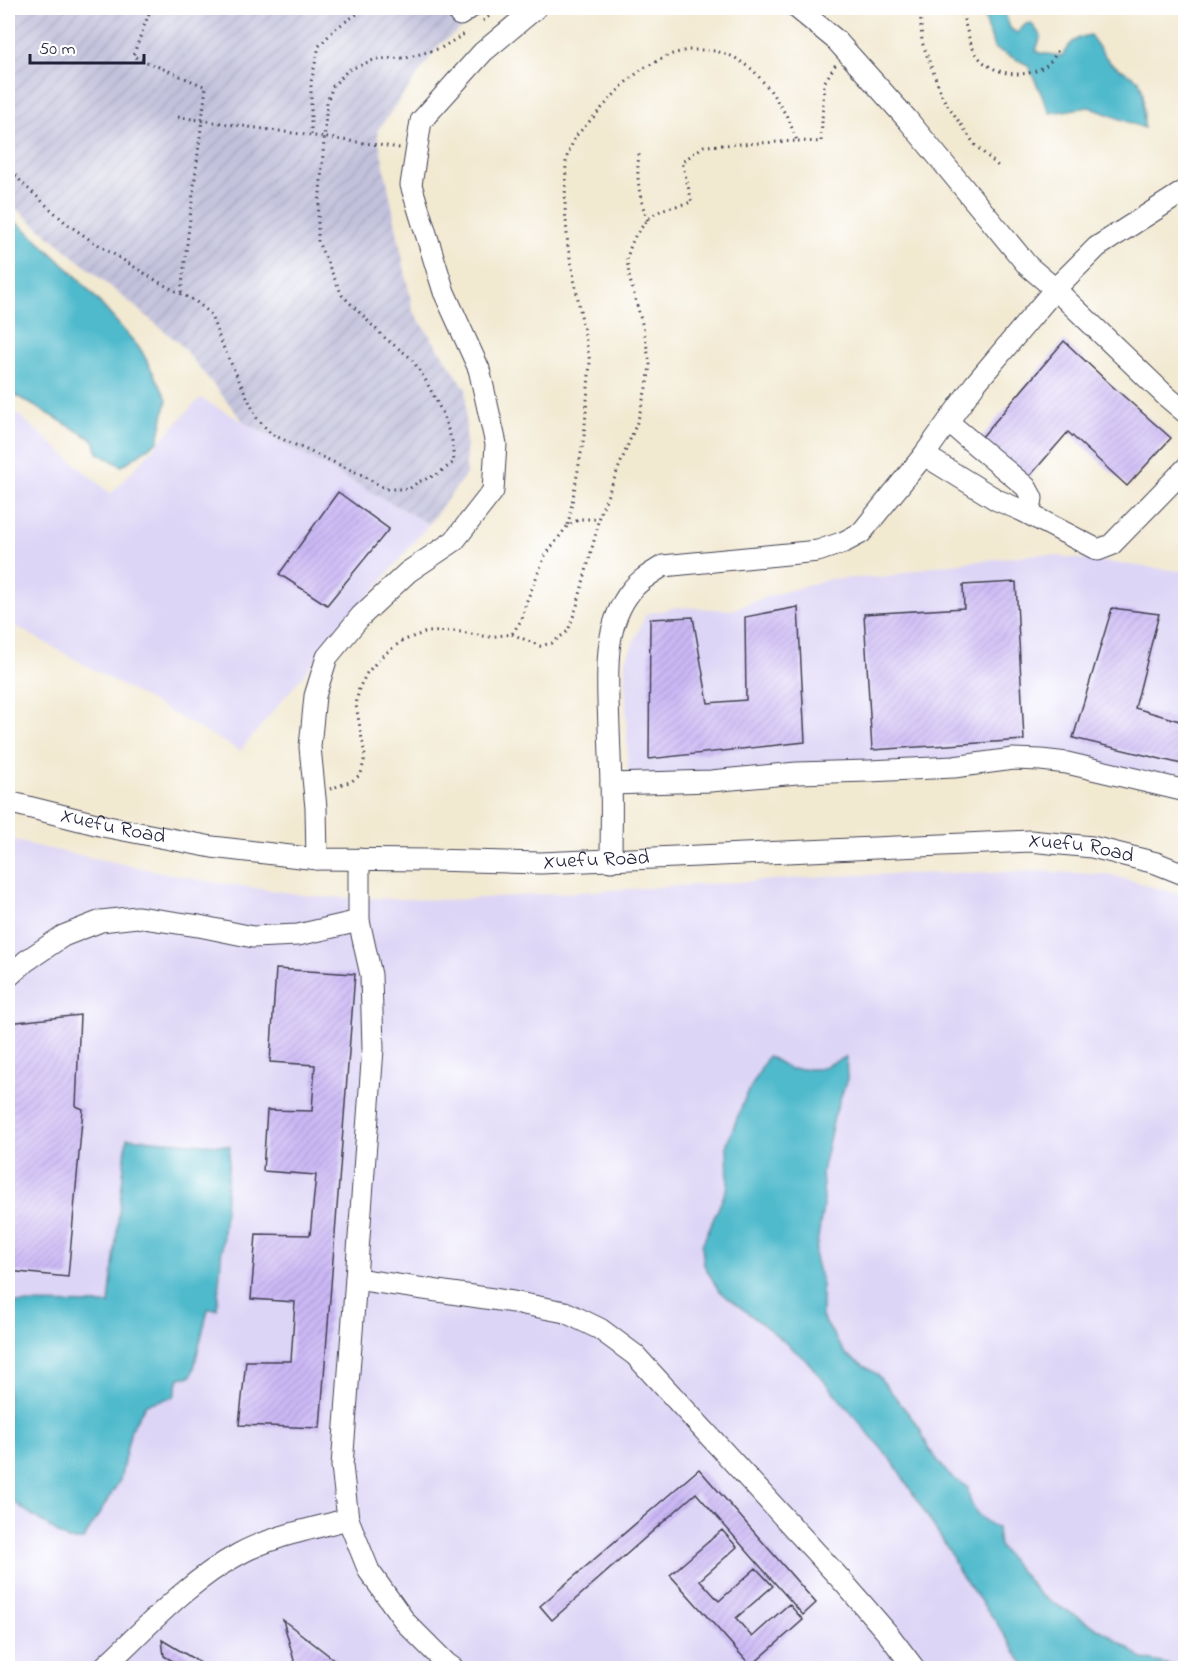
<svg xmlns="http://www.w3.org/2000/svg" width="1193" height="1676" font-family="'Indie Flower',sans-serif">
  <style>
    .built { fill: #ddd5f6 }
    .industrial { fill: url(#industrial-furrows) }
    .water { fill: #50bacc; stroke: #396e84; stroke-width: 1.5 }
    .building { fill: url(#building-hatch) }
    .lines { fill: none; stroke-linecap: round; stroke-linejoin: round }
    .minor-casing { stroke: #414052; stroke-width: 23 }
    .path { stroke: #414052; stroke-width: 3; stroke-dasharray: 1.5 4.5; stroke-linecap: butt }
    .minor { stroke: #fff; stroke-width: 21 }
    .labels { text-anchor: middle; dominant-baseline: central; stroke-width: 4.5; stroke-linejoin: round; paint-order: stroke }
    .street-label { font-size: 21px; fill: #22223b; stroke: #fff }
  </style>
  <defs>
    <pattern id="industrial-furrows" width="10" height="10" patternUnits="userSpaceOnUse" patternTransform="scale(1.5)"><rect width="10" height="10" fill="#c2c1dc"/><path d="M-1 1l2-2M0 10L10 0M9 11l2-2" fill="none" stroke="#a6a6be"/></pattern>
    <pattern id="building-hatch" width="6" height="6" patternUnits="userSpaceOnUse" patternTransform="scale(1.5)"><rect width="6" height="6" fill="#cbb8f5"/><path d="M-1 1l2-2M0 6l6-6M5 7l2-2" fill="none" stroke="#ae9ed3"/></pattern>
  </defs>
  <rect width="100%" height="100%" fill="#fff"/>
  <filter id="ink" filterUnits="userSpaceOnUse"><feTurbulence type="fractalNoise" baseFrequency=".0167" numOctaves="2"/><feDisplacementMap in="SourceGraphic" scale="12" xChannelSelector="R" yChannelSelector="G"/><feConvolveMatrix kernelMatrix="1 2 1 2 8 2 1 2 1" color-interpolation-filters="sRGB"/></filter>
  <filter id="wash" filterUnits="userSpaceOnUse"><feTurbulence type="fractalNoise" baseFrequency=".008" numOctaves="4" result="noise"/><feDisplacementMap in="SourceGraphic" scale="24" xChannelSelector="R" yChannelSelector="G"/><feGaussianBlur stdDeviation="1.35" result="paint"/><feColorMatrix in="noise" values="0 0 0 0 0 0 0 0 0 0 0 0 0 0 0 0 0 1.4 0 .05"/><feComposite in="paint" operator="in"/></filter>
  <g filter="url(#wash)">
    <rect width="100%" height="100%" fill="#f2e9d1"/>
    <path class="built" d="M200,398L429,524L240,751L8,622V406L111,494Z
      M1039,554L1180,571L1186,573L1185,788L994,759L628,779L625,662L646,614L678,607L731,610L769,596L830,579L884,577L935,566Z
      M8,838L35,846L200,880L318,897L450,900L854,875L1041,871L1111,875L1185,896V1668H8Z"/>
    <path class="industrial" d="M8,8H489L440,44L377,131L413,311L466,389V474L429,524L244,422L179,343L8,202Z"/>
    <path class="water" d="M982,8H1003L1010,28L1017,33L1026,24L1031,23L1041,36L1036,50L1040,53L1062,56C1070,43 1074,38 1090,35L1110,63L1139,80L1143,93L1144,128L1089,107L1050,113L1028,65L994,48Z
      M8,216L31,234L79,279L141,350L167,399L158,441L122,466L98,453L94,440L8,391Z
      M768,1056L790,1069H818L846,1057L847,1079L834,1117L822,1172L824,1200L815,1257L822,1285V1317L846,1355L877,1374L919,1427L929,1449L948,1474L968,1488C969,1508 979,1519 997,1528L999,1546L1041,1596L1109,1635L1143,1659L1185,1668H1026L995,1620L959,1572L950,1552L893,1462L808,1362L774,1333L719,1291L704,1265L702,1245L728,1186L727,1144L745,1098Z
      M127,1138L230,1146L217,1309H208L192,1376L179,1378L174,1397L146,1404L131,1429L120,1480L83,1540H68L8,1498V1303L109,1304Z"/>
    <g id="blocks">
      <path class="building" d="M1064,341L1111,385L1171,438L1127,486L1068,432L1029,477L981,438Z
        M338,492L389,529L327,605L279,574Z
        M1016,582L1024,740L872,750L864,614L964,608L963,585Z
        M798,607L805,742L649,759L650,619L693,617L708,703L746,700L745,617Z
        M1112,608L1159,614L1135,708L1183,722L1186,716V765L1073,738Z
        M276,969L355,974L320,1428L239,1425L246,1361H291L295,1302L251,1299L256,1234L310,1235L316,1175L263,1171L267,1110L312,1111L315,1065L270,1062Z
        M80,1015L76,1106L83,1109L68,1277L8,1271V1023Z
        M699,1469L816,1603L803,1615L696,1493L552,1620L540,1606Z
        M722,1530L737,1547L700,1580L719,1601L756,1568L773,1586L736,1618L752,1637L789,1604L803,1620L751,1666L670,1575Z
        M283,1620L345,1668H296Z
        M162,1640L209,1668H185L164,1656Z"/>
    </g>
  </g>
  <g filter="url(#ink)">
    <use href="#blocks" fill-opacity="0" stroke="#414052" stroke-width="1.5"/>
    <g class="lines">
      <defs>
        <g id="minor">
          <path d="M797,8L836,40L907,119L1028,266L1055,289L1166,396L1186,413"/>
          <path d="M460,15L470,8"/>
          <path d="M948,422L1026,487L1032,498L1031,505L1021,510"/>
          <path d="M924,455L997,500L1021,510L1098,550L1111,545L1186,468"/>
          <path d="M611,784L711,781L797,773L869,771L954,767L1013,759L1041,760L1067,763L1186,791"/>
          <path id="s1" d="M8,802L108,827L212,847L317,859L431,860L541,863L1030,841L1092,847L1156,863L1186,875"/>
          <path d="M317,859L316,808L310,747L315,696L327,657L361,616L408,572L454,541L493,491L496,444L479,369L444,292L411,185L421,121L483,52L536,8"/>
          <path d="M359,859V921L371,975L373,1049L342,1466L348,1519L369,1571L406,1623L446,1663L453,1668"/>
          <path d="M611,861C611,835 612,809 611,783C610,755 609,728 608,701C607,664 606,622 631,591C639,580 652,573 663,566L818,551L844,542L861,533L924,455L975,384L1055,289L1097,247L1186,190"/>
          <path d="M8,977L26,961L63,936L101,921L137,917L199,926L253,937L298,935L359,921"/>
          <path d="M356,1279L513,1302L565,1312L600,1329L635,1355L845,1584L889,1635L914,1668"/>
          <path d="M103,1668C146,1628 187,1582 239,1554C272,1536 312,1529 348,1519"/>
        </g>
      </defs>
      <use href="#minor" class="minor-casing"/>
      <path class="path" d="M151,8L133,56L206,87L181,293
        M920,8L922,42L943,98L975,145L998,166
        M960,8C966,22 967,38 975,52C987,74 1024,81 1045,66C1052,62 1055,55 1059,48
        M483,21L500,8
        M178,117L400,148
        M311,135V82L319,46L336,28L366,8
        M798,141L821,142L824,83L836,64
        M639,154C636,178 639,198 648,221
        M8,166L23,184L66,223L89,239L162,284L195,301L210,313L221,342L257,418L271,434L362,475L386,489H409L418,482L436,475L454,462L452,441L442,412L425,379L411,358L386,339L342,295L318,242V219L327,102L333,86L348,70L376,59L406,58L441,48L466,33
        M512,634L540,646L552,643L568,631L577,606L597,529L598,519L638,420L648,380L650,365L644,331L629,276L627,258L631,245L636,234L651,216L664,209L692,202L682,162L704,146L797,141L788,118L770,90L753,70L734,57L716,51L701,50H687L669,55L642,69L625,83L575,137L566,159L565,208L568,247L590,362L584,437L568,525
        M330,789L352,781L361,774L365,756L356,705L359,688L367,673L382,656L402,641L426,632L455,631L488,637L512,634L522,619L526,603L545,556L568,525L580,519H598"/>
      <use href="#minor" class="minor"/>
    </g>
  </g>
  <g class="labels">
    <g class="street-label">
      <text stroke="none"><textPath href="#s1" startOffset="108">Xuefu Road</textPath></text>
      <text stroke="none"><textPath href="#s1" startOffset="1080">Xuefu Road</textPath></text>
      <text stroke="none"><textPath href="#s1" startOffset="594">Xuefu Road</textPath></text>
    </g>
  </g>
  <rect width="1193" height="1676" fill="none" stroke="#fff" stroke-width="30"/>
  <path d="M30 54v9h114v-9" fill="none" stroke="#22223b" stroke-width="3"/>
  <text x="39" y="54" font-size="18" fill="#22223b" stroke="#ffffff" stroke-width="4.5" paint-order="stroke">50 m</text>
</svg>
